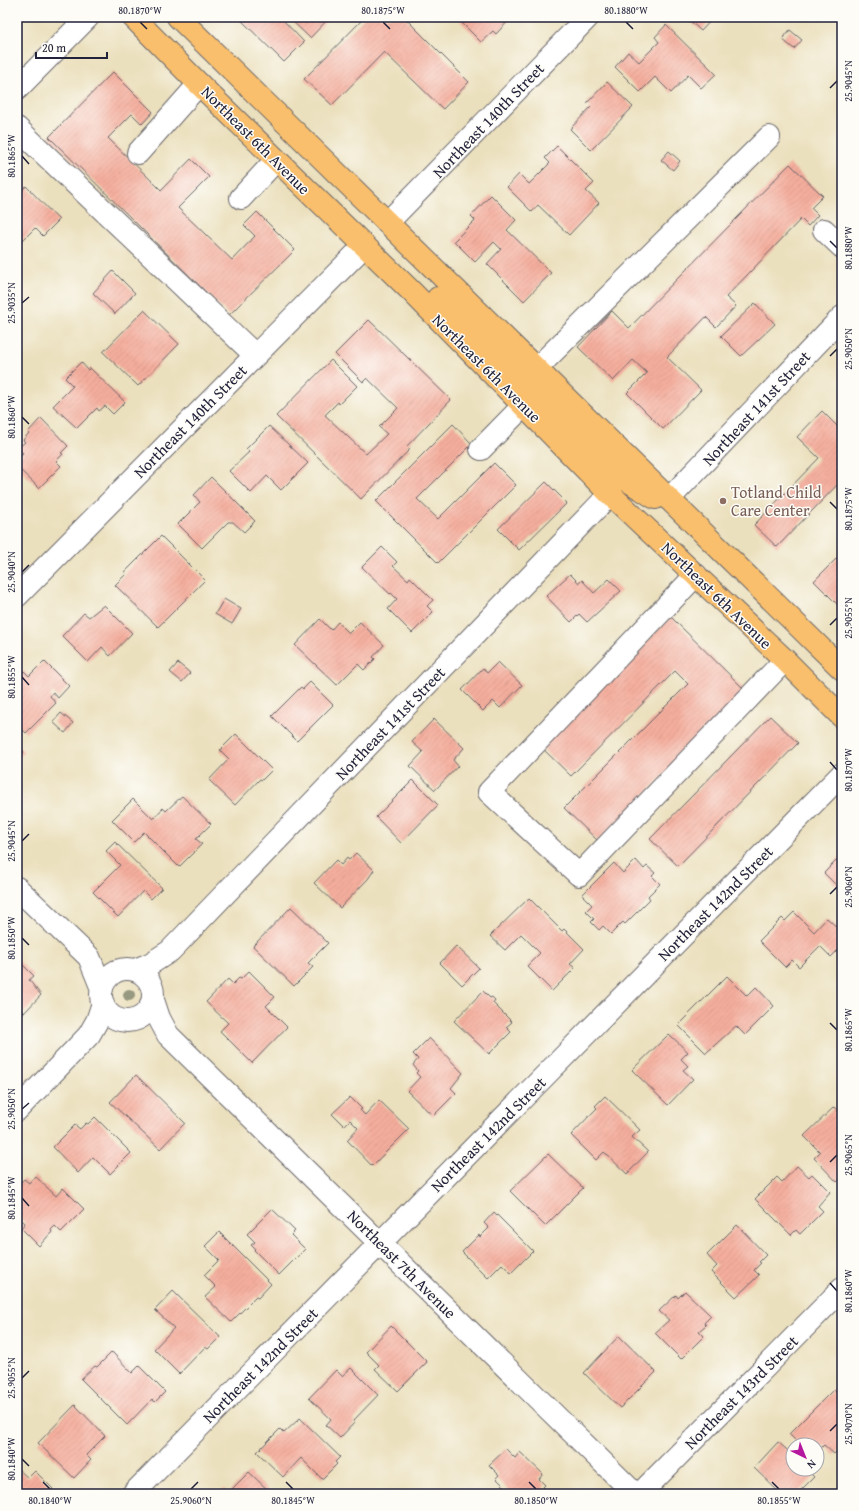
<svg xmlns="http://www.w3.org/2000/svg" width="859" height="1511" font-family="'Gentium Book Plus',serif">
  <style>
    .building { fill: url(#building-hatch) }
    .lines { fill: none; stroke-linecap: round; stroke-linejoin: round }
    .minor-casing { stroke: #686468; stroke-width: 24 }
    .major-casing { stroke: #686468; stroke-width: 24 }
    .minor { stroke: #fff; stroke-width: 22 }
    .major { stroke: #f9bf6c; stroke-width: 22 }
    .tree { fill: #989981 }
    .ticks { fill: none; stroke: #22223b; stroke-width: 1.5 }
    .education-dot { fill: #8d6e63; stroke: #fdfcf7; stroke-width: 1.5 }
    .labels { text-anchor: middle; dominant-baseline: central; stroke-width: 3; stroke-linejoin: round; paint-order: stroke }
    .street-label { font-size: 16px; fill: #22223b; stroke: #fdfcf7 }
    .education-label { font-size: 16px; fill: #785e54; stroke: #fdfcf7; text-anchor: start }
    .neatline { fill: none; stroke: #22223b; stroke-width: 1.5 }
    .ticks-label { font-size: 10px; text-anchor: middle; fill: #22223b }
  </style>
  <defs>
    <pattern id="building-hatch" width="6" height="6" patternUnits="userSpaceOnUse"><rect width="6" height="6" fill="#f5ae9d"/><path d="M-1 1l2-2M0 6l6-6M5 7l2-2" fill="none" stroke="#d29588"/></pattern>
  </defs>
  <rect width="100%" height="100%" fill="#fdfcf7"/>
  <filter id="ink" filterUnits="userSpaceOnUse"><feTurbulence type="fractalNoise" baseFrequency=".025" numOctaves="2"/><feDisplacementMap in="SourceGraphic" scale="8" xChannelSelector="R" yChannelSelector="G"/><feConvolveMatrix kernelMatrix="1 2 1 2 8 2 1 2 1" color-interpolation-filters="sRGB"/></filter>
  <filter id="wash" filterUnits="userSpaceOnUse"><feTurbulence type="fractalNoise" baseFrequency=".012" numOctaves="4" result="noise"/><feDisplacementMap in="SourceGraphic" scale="16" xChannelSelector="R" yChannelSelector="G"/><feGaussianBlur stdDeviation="0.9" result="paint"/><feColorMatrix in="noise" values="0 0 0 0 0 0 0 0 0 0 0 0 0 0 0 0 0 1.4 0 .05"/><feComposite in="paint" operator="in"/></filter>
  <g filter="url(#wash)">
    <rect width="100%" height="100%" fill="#ebe0bd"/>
    <g id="blocks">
      <path class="building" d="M238,17H280L304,42L284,62Z
        M288,17H330L310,38Z
        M365,17H404L469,82L443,109L384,52L332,105L304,79Z
        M464,17H512L496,34L493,31L481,42L460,21Z
        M686,17H714L701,31Z
        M666,25L716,74L701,88L688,75L671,93L655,77L640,92L615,67L628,52L639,62L659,42L655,37Z
        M790,30L802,40L794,49L782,39Z
        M113,72L153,112L142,124L132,114L108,138L161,190L191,159L209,177L178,208L232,260L255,236L244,225L257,212L295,250L229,315L49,137Z
        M607,82L633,107L591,150L570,129L591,107L587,103Z
        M557,146L594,183L586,191L599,203L569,235L538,205L532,212L507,187L519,174L529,184L550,163L545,158Z
        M669,151L680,161L673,170L661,160Z
        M790,164L823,196L811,208L818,215L808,226L801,219L726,297L736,306L716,327L706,317L667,357L701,390L663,429L627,393L647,373L633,360L613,381L578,347L612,311L629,328Z
        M26,186L59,220L43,236L35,228L17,246V196Z
        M491,195L516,220L507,230L551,273L524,301L487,264L501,249L494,242L475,262L454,241L475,220L471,216Z
        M113,271L135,293L115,314L93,293Z
        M755,303L775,324L741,356L721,336Z
        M144,310L179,344L138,386L103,352Z
        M369,320L451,400L407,446L410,449L361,499L276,416L331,360L357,386L339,404L338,402L325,415L366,454L387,434L379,427L398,408L367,378L363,382L335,354Z
        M81,362L88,370L90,368L125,402L113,414L105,406L99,411L97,408L77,428L53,406L73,386L65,378Z
        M822,411L842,431V480L777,547L754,525L819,458L797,437Z
        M41,418L68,446L61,453L63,454L56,461L61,466L39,488L17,467V459L23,453L18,448L25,442L23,440L29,433L28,432Z
        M453,424L472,444L417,499L438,519L494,463L516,485L438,563L376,501Z
        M269,426L308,463L281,490L267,476L251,493L229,471L249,452L246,449Z
        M211,477L255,521L244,532L233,522H228L202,548L178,524L200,502L194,495Z
        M546,482L567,503L519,550L498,529Z
        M161,536L205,580L158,627L115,585L126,574L125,572Z
        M382,547L397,562L393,566L408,580L410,577L433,600L427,606L433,612L412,633L388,609L397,599L391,593L390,594L362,567Z
        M842,553V600L838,605L814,581Z
        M570,574L579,583L582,580L594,593L609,579L621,591L587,622L579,614L571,622L546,596Z
        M224,599L241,609L232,624L215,614Z
        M104,605L132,633L110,656L102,647L88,662L62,636L84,613L89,617Z
        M671,617L747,692L598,841L564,808L688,684L675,671L571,776L541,747Z
        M320,619L331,630L338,622L349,633L360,622L384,645L373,657L375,659L364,670L358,664L337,685L295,645Z
        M44,661L69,686L58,698L53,692L50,696L56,703L26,733L17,724V678L24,671L29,676Z
        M498,662L522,685L500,708L493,701L483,711L462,690L483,668L487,673Z
        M178,663L190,673L182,682L170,672Z
        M310,682L333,705L297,741L272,716L301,687L303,689Z
        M61,713L73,723L65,733L53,722Z
        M770,716L798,743L678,866L650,839Z
        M434,719L464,748L453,760L458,766L435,790L410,766L423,752L412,742Z
        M236,734L272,770L262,780L260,779L235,805L209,780L229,759L220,750Z
        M17,745L24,752L17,759Z
        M413,780L438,805L401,843L376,817Z
        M182,796L211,824L196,839L202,844L179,867L144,832L134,842L112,820L133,799L153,819L163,808L166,811Z
        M115,842L162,888L151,899L143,891L118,917L93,892L120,865L106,851Z
        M356,853L374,870L368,879L340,908L314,883L336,860L341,865L347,858L349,860Z
        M842,855V891L824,873Z
        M636,860L644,869L647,866L655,873L652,876L660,884L648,896L650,899L625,924L623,922L611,934L603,926L599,930L591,922L594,919L586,911L592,905L582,895L614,863L623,873Z
        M529,898L562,931L564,929L584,949L570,964L575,968L552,991L527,966L540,953L521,934L505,950L490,936Z
        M291,907L328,943L308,963L313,967L294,986L253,946Z
        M794,912L814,932L827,918L842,932V946L831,957L820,946L799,967L792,960L785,967L759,941L782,918L785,921Z
        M456,946L479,968L462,985L440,963Z
        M17,959L34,976L29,980L41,995L24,1013L17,1007Z
        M249,971L275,997L266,1006L287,1027L252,1063L220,1031L228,1023L206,1002L228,979L233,984L239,978L241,979Z
        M727,976L747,996L756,987L774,1006L745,1035L736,1026L706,1053L678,1025Z
        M483,991L490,998L492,997L495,1000L493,1003L512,1022L506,1027L511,1032L489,1054L454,1021Z
        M669,1034L688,1052L681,1059L688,1066L683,1070L693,1079L668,1105L632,1070Z
        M429,1038L463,1073L451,1088L456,1093L433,1116L407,1091L420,1077L416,1073L418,1071L413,1065L418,1059L413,1054Z
        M136,1075L185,1123L160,1149L110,1102Z
        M605,1096L640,1130L632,1137L648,1152L627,1174L604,1152L596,1160L571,1135L597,1108L595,1106Z
        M350,1097L362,1109L360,1110L365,1115L379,1100L409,1129L372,1166L347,1140L358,1128L350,1120L344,1126L332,1114Z
        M834,1107L842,1115V1177L837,1182L814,1158L820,1152L804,1136Z
        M95,1117L131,1153L110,1174L93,1157L78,1173L53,1147L75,1125L80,1129L86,1123L88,1124Z
        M548,1154L583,1188L545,1226L510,1191Z
        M797,1166L809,1177L812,1174L830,1192L818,1206L823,1211L800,1234L796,1230L791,1235L755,1199L777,1177L782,1182Z
        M35,1176L56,1196L63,1188L84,1209L61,1232L55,1226L51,1230L52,1232L39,1246L21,1228L25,1223L17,1215V1186L24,1179L29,1183Z
        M272,1209L295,1231L291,1235L305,1249L279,1275L254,1250L255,1249L251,1245L255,1242L247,1234Z
        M494,1212L533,1251L511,1273L502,1264L488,1278L462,1252L479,1235L480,1237L489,1228L484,1223Z
        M737,1225L766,1255L759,1262L761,1263L754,1270L759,1275L736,1297L711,1272L717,1266L707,1255Z
        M219,1232L271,1284L258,1298L256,1297L231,1322L205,1297L216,1287L204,1275L219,1260L205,1246Z
        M173,1291L220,1337L208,1349L205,1347L179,1374L154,1349L174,1328L155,1310Z
        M685,1291L711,1316L704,1323L706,1325L699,1331L704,1336L681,1359L655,1333L669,1320L659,1311L676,1295L678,1298Z
        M391,1326L427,1362L398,1391L375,1369L379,1365L366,1352Z
        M619,1336L656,1372L620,1408L584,1373Z
        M112,1352L132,1373L139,1366L165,1392L155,1402L152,1399L127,1425L81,1379L95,1366L97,1367Z
        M351,1368L378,1395L353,1421L355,1422L340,1438L326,1425L331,1419L309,1398L336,1370L342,1376Z
        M834,1389L842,1397V1446L834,1454L824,1445L817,1452V1445H800L789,1434Z
        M75,1405L105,1436L86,1455L91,1460L74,1478L38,1443Z
        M300,1418L340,1457L335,1462L337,1464L322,1479L301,1458L283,1477L257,1452L280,1429L284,1433Z
        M778,1442L793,1455V1469H806L814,1477L797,1494H781L754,1468Z
        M506,1449L515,1458L520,1452L543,1474L539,1479L545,1485L543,1487L550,1494H506L509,1491L496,1478L499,1475L489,1465Z
        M17,1468L28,1478L35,1471L53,1489L49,1494H17Z
        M249,1472L272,1494H218L224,1489L228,1493Z"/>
    </g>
  </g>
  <g filter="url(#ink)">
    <use href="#blocks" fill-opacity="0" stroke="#686468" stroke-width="1"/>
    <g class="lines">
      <defs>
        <path id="minor" d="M17,89L88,17
          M17,128L255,355
          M138,153L199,84
          M241,198L276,160
          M387,223L588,17
          M824,230L842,247
          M536,369L769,137
          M481,449L524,405
          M669,499L842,317
          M696,575L489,792L579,875L785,660
          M17,596L364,246
          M17,888L89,957L102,989
          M101 995a26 26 0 1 1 52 0a26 26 0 1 1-52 0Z
          M135,970L150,964L170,951L610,494
          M153,1000L159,1018L168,1035L635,1494
          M17,1110L89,1035L97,1021L103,1003
          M133,1494L842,774
          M640,1494L842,1289"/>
        <path id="major" d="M133,17L199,84L412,292L610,494L785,660L842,717
          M178,17L842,669
          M438,298L622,477L655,498"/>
      </defs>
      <use href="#minor" class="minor-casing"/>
      <use href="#major" class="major-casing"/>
      <use href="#minor" class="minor"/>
      <use href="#major" class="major"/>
    </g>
    <circle class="tree" cx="129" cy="995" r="6"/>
  </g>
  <path class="ticks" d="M140,22L147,29M383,22L390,29M626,22L633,29M830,88L837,81M22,156L29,164M830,241L837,248M22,303L29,297M830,356L837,349M22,417L29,424M830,502L837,509M22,572L29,565M830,625L837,618M22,677L29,685M830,762L837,770M22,841L29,834M830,894L837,887M22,938L29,945M830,1023L837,1030M22,1109L29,1103M830,1162L837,1155M22,1198L29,1206M830,1283L837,1291M22,1378L29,1371M830,1431L837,1424M22,1459L29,1466M43,1482L50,1489M286,1482L293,1489M529,1482L536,1489M772,1482L779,1489M191,1489L198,1482"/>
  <circle class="education-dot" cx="723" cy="501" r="4"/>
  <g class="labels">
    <g class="street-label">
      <text transform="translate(488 120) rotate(-46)">Northeast 140th Street</text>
      <text transform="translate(256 140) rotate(45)">Northeast 6th Avenue</text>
      <text transform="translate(487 368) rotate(45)">Northeast 6th Avenue</text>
      <text transform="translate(756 408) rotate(-47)">Northeast 141st Street</text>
      <text transform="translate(190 421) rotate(-45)">Northeast 140th Street</text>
      <text transform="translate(717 595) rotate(44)">Northeast 6th Avenue</text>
      <text transform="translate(390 723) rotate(-46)">Northeast 141st Street</text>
      <text transform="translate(715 903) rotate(-45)">Northeast 142nd Street</text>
      <text transform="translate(488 1134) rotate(-45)">Northeast 142nd Street</text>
      <text transform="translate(402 1264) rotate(45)">Northeast 7th Avenue</text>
      <text transform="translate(260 1365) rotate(-45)">Northeast 142nd Street</text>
      <text transform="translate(741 1392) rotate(-45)">Northeast 143rd Street</text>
    </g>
    <g class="education-label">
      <text x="731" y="492">Totland Child<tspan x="731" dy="18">Care Center</tspan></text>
    </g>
  </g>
  <rect width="859" height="1511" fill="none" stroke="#fdfcf7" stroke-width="44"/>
  <g transform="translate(805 1457) rotate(137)"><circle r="19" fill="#fdfcf7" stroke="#a5a5ac"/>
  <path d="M0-3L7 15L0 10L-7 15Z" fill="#b5179e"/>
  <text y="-6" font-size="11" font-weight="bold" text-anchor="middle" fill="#22223b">N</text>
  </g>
  <path d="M36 52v6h71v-6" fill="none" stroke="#22223b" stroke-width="2"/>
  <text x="42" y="52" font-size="12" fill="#22223b" stroke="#fdfcf7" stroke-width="3" paint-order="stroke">20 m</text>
  <rect x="22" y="22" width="815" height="1467" class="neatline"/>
  <g class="ticks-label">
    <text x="140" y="14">80.1870°W</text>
    <text x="383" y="14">80.1875°W</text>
    <text x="626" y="14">80.1880°W</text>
    <text transform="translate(848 81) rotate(-90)" y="4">25.9045°N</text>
    <text transform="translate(11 156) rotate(-90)" y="4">80.1865°W</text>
    <text transform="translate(848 248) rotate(-90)" y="4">80.1880°W</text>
    <text transform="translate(11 303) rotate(-90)" y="4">25.9035°N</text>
    <text transform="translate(848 349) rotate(-90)" y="4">25.9050°N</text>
    <text transform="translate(11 417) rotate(-90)" y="4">80.1860°W</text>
    <text transform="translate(848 509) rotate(-90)" y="4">80.1875°W</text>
    <text transform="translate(11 572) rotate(-90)" y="4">25.9040°N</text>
    <text transform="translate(848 618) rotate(-90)" y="4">25.9055°N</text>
    <text transform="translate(11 677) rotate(-90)" y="4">80.1855°W</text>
    <text transform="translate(848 770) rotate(-90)" y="4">80.1870°W</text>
    <text transform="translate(11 841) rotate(-90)" y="4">25.9045°N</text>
    <text transform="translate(848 887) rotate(-90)" y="4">25.9060°N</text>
    <text transform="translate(11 938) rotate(-90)" y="4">80.1850°W</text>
    <text transform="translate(848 1030) rotate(-90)" y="4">80.1865°W</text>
    <text transform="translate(11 1109) rotate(-90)" y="4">25.9050°N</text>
    <text transform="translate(848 1155) rotate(-90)" y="4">25.9065°N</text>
    <text transform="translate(11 1198) rotate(-90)" y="4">80.1845°W</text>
    <text transform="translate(848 1291) rotate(-90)" y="4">80.1860°W</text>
    <text transform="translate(11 1378) rotate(-90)" y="4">25.9055°N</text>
    <text transform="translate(848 1424) rotate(-90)" y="4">25.9070°N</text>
    <text transform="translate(11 1459) rotate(-90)" y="4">80.1840°W</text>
    <text x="50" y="1504">80.1840°W</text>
    <text x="191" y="1504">25.9060°N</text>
    <text x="293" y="1504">80.1845°W</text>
    <text x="536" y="1504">80.1850°W</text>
    <text x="779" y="1504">80.1855°W</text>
  </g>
</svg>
